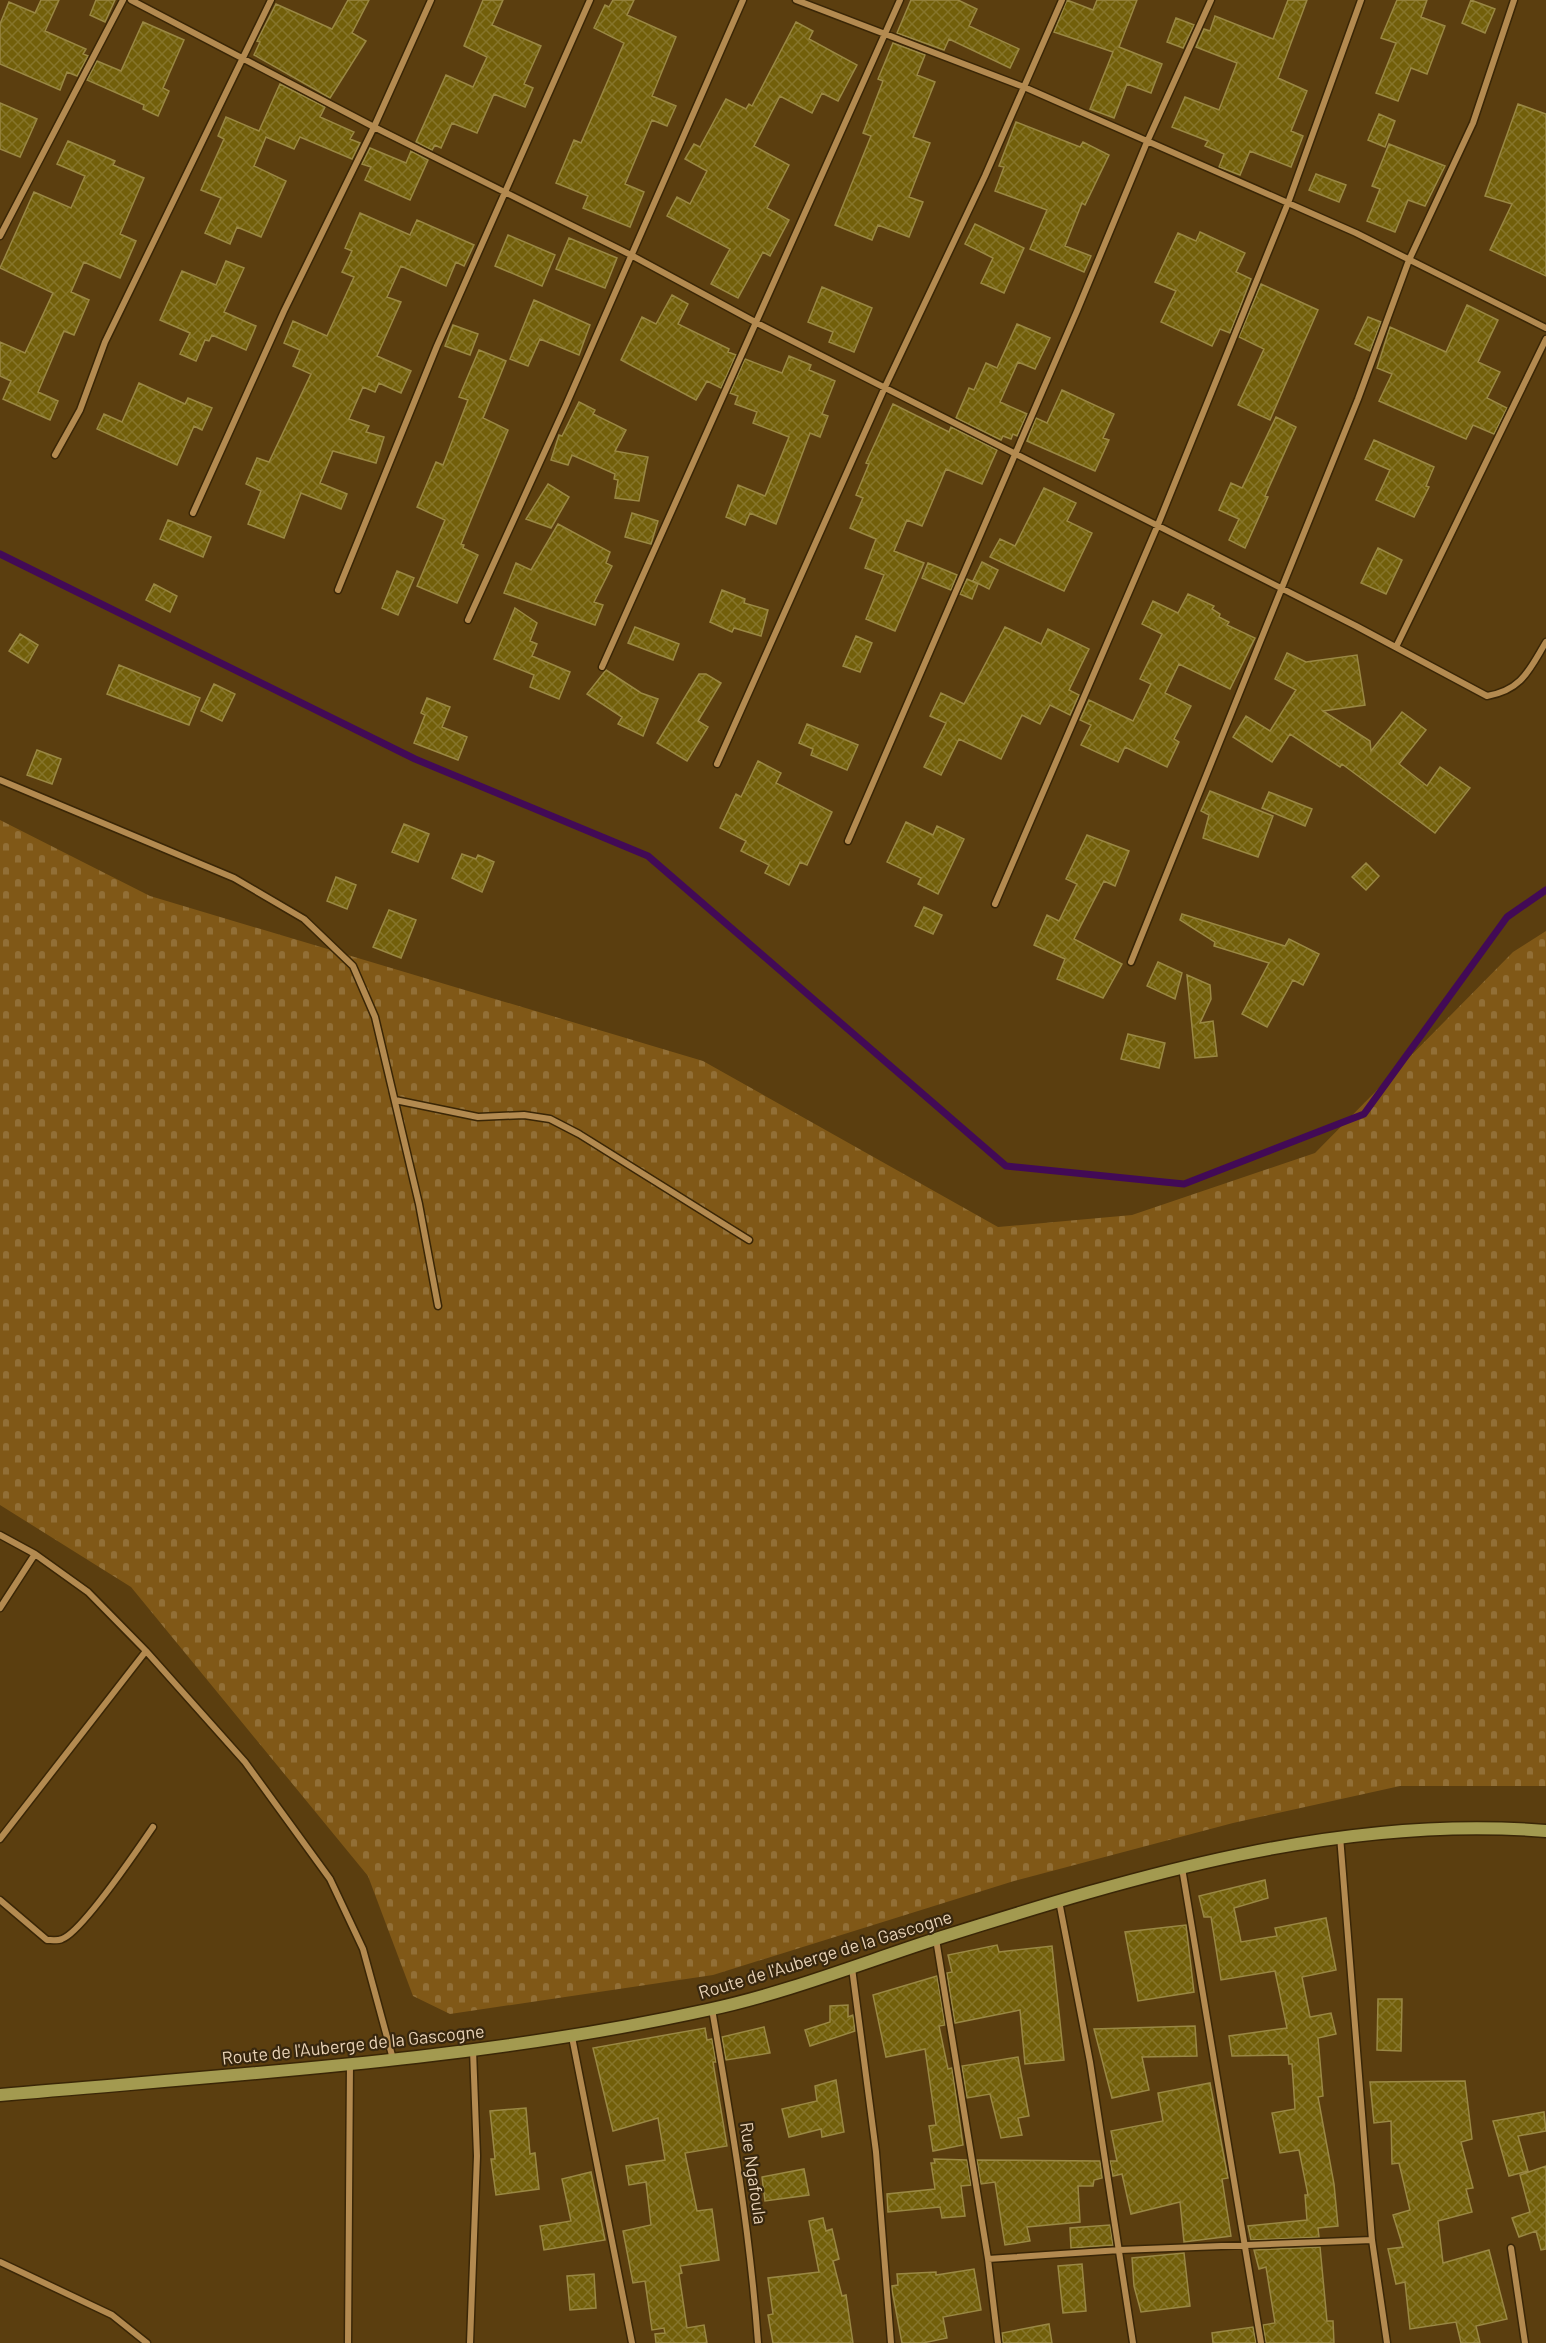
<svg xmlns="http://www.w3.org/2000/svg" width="1546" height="2343" font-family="Barlow,sans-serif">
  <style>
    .cemetery { fill: url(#cemetery-stones) }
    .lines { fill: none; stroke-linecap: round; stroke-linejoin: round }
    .stream { stroke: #420a56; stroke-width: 7 }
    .building { fill: url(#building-cross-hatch); stroke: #9a8844; stroke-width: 1.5 }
    .street-casing { stroke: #3a2606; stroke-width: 9 }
    .secondary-casing { stroke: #3a2606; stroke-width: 15 }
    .street { stroke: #b38a50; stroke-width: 6 }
    .secondary { stroke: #a39a50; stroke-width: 12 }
    .labels { text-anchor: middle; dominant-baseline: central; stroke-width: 4.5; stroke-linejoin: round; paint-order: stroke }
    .street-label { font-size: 18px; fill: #e9d3b7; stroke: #38270e }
  </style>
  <defs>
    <pattern id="cemetery-stones" width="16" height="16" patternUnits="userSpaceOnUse" patternTransform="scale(1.5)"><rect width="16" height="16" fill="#805817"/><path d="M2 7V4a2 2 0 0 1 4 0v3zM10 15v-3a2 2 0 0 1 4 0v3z" fill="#926f36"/></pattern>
    <pattern id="building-cross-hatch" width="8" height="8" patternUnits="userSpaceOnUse" patternTransform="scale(1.5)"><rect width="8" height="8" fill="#725f0a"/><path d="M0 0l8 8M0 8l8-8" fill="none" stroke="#86752b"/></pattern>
  </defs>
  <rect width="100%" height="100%" fill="#5b3e0f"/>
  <path class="cemetery" d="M0,820L150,896L703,1061L998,1227L1132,1215L1315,1153L1513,952L1546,931V1786H1400L1233,1823L1014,1881L713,1975L450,2014L413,1996L368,1876L131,1587L0,1505Z"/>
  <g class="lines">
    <path class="stream" d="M0,554L415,759L648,856L1006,1166L1184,1184L1364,1114L1507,917L1546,890"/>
  </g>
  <path class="building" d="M41,0H59L45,31L86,49L83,54L88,56L77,76L67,72L60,90L0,64V24L9,2L35,13Z
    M96,0H115L105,22L90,15Z
    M348,0H369L352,33L366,41L330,98L254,55L260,42L257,41L276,4L332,29Z
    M483,0H503L492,25L541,46L524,84L533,88L525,107L494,94L477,133L452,123L441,148L435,145L432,150L416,142L446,75L473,87L487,57L464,46Z
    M613,0H634L627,15L676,37L652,96L676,106L667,126L652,120L625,184L644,192L630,227L583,208L588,196L556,183L574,140L581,143L624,43L594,28L605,5L609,7Z
    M911,0H958L977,9L969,26L1019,49L1010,68L949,39L944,50L897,33Z
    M1067,0L1093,10L1097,0H1137L1119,47L1162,64L1151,93L1127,84L1114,118L1090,109L1113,52L1054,32Z
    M1288,0H1307L1278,78L1307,91L1291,131L1303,136L1291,167L1250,151L1240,175L1219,167L1224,154L1205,146L1208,141L1172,127L1185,97L1219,110L1237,63L1196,47L1204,29L1210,31L1215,16L1273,39Z
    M1397,0H1427L1421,17L1445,26L1427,74L1411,68L1398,101L1376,93L1396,43L1381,38Z
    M1471,0L1495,9L1485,33L1462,23Z
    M1176,18L1194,25L1183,48L1167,42Z
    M143,22L184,40L163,88L169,91L158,116L143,109L144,105L87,80L97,61L121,71Z
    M796,22L813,31L809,39L857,65L838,101L822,93L812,113L780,96L754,146L789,165L767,208L789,220L770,256L763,252L738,298L711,284L730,249L667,216L677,197L690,204L707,171L685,159L694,144L700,147L726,99L746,109L749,104L752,106Z
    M893,43L925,55L917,75L935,82L913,137L930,143L909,197L923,202L909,237L878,225L872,240L835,225L871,136L863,133L883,81L878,79Z
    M280,84L325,107L320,117L354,132L350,139L360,143L352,159L300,137L294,149L266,137L254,166L286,181L261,237L237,227L230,244L205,233L221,198L201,190L224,139L218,136L226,117L259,131Z
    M0,103L37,119L20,157L0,149Z
    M1518,104L1546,114V276L1490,250L1512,204L1485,196Z
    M1379,114L1395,121L1385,147L1368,140Z
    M1016,122L1080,147L1083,142L1109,155L1085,205L1082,203L1065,246L1091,256L1084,272L1030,249L1047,210L995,191L1004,167L999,166Z
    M68,141L115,161L113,165L144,178L120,234L136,241L120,278L84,262L71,292L89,300L74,335L64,331L38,392L58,401L50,420L3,399L11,381L0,376V342L25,353L53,293L0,268L34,192L71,208L85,176L57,164Z
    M1389,144L1445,166L1425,206L1408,200L1395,232L1367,221L1380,189L1372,186Z
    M370,148L406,163L411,151L428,160L410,200L365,180L371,167L362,164Z
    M1316,174L1346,185L1339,202L1309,190Z
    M360,213L410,235L417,220L474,245L464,266L456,262L446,286L401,266L387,297L401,302L377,356L411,371L401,393L379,383L375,392L363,387L349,419L369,426L366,432L384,437L376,463L333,451L320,483L347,494L341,509L301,493L284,538L248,524L261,491L246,484L257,458L269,462L311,374L293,366L300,350L284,343L293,321L327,336L354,277L342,272L352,251L345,248Z
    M975,224L1024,248L1004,293L981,283L993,258L965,244Z
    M1200,232L1245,253L1236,272L1251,279L1230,333L1220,329L1212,346L1161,322L1176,291L1155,282L1178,233L1196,241Z
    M508,235L555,255L542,286L495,266Z
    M569,238L617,258L605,288L556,269Z
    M226,261L244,268L224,312L256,326L246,350L212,335L209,341L205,340L196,361L180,354L190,333L160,320L182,271L216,285Z
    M1261,284L1318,310L1270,420L1238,405L1264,349L1239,337Z
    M822,287L872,308L854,352L829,342L833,332L808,322Z
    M672,295L688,304L678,324L729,349L728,352L736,355L721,388L707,381L696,400L621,360L642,317L656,324Z
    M534,300L590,325L579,355L540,339L528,366L510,359Z
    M1467,305L1498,320L1478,362L1500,372L1487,398L1507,408L1494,434L1473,425L1466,439L1379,401L1392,374L1377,368L1390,327L1446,352Z
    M1368,317L1381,322L1370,351L1355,344Z
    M1017,324L1050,338L1035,369L1018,362L1000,402L1027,414L1017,436L1013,434L1011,439L1003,436L1001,440L956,418L969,388L974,390L986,363L997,368Z
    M453,325L478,334L470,355L445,346Z
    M479,350L506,361L483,418L508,430L461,544L464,545L463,548L478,555L457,603L417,586L445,520L417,507L436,462L443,465L468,400L459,397Z
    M789,356L811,365L809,370L835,381L822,414L828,416L820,437L810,433L776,524L750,513L745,525L726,517L738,485L765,496L789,437L753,423L757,412L735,404L738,396L730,393L745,359L782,373Z
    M139,383L185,404L188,398L212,408L202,430L194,426L177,465L97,429L104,414L122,422Z
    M1062,390L1114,414L1103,438L1109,440L1095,471L1027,441L1036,418L1047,423Z
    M579,402L595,410L593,414L626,430L615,451L648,457L639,501L615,498L618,480L614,479L615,474L572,455L568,465L551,460L559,435L562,436Z
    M893,404L949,432L951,427L997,450L982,484L946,469L922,526L907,520L894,551L924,563L895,631L866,619L884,575L865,568L876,539L850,528L863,498L856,495L869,464L866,463Z
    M1276,417L1296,427L1265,496L1268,497L1245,548L1229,540L1239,519L1219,510L1231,483L1242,488Z
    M1374,440L1434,467L1426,486L1429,487L1414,517L1376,500L1390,470L1365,459Z
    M548,484L569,497L551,528L526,519Z
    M1044,488L1076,503L1067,521L1092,533L1064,591L990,557L1000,539L1015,546Z
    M632,513L658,521L651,544L625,537Z
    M168,520L211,537L203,557L160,539Z
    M558,524L610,552L606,563L612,566L594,602L603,605L595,625L504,593L516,563L531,570Z
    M1378,548L1402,560L1386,594L1361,583Z
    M982,562L998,570L989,589L973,581Z
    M928,563L957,575L951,590L922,578Z
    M397,571L414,578L398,615L382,608Z
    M967,579L978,584L972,599L960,594Z
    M154,584L177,596L170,612L146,600Z
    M722,590L745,599L744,603L768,610L761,636L734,628L732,632L710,622Z
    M1188,594L1214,606L1212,609L1220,614L1219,617L1229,622L1227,625L1255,638L1230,689L1179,664L1165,693L1191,706L1174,739L1179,742L1167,767L1125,747L1118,762L1081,745L1091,725L1080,720L1089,700L1133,721L1151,684L1140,679L1162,634L1142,624L1153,601L1178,613Z
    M515,608L537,623L530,641L537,644L532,656L570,672L559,699L530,687L534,675L494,659Z
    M635,627L679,644L673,660L628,643Z
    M1005,627L1041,644L1048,629L1089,649L1069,690L1079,695L1070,715L1050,705L1040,724L1022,715L1001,759L959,739L941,775L924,767L946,723L930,716L941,693L964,704Z
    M20,634L38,645L28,663L9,651Z
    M856,636L872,643L860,672L843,666Z
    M1287,653L1306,662L1357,655L1365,705L1323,711L1370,741L1371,751L1402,712L1426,730L1399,764L1427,786L1440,767L1470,788L1435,833L1342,764L1340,767L1290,734L1272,762L1233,737L1246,716L1270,731L1296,690L1275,679Z
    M119,665L200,698L189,725L107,694Z
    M606,670L641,693L658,699L643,736L618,724L622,717L587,694Z
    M699,674H706L721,683L698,721L708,727L687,761L657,743Z
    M214,684L235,694L222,721L201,711Z
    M427,698L450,707L442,727L467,737L458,760L414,743L425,715L421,713Z
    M807,724L858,745L847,770L811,755L813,749L799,743Z
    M37,750L61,759L52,784L27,775Z
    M758,761L781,773L776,783L832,812L807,865L800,862L789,885L765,873L769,865L741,851L746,841L720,828L736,794L741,797Z
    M1210,791L1273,816L1258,857L1203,838L1209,815L1201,811Z
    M1269,792L1312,809L1305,826L1262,808Z
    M906,822L933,835L937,826L964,839L938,894L918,884L921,878L887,862Z
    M404,824L429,834L418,862L392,852Z
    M1087,835L1129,851L1115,886L1104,881L1074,939L1122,964L1103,998L1057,979L1065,959L1034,945L1047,915L1059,921L1077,884L1066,879Z
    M462,854L476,859L478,855L494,862L482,892L452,878Z
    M1366,863L1379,876L1366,890L1352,877Z
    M336,877L356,885L347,909L327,901Z
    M924,907L942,915L933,934L915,926Z
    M389,910L416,920L401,958L373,947Z
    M1182,914L1285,946L1289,939L1319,954L1303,985L1293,980L1267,1027L1242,1014L1269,963L1214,946L1215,942L1180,920Z
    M1158,962L1182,973L1175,999L1147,986Z
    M1187,975L1210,985L1211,999L1200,1023L1213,1021L1217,1056L1195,1058Z
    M1128,1034L1165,1043L1159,1068L1121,1059Z
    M1265,1880L1268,1898L1234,1908L1241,1942L1277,1936L1275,1928L1326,1918L1336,1970L1302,1977L1310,2017L1331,2013L1336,2034L1318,2038L1323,2096L1318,2097L1334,2184L1338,2226L1318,2228L1319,2237L1251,2240L1248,2226L1307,2220L1305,2195H1308L1299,2150L1280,2153L1272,2113L1295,2109L1292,2064H1289L1288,2055L1232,2056L1229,2036L1287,2028L1275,1971L1221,1980L1211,1917H1204L1199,1896Z
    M1186,1925L1194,1992L1138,2001L1125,1932Z
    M997,1945L999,1952L1052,1946L1064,2060L1025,2064L1020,2010L955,2023L947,1973L952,1972L948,1955Z
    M937,1976L945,2025L939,2026L948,2069L952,2068L963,2145L933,2151L929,2126L936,2125L925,2049L886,2057L873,1995Z
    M1378,1999H1402L1401,2051L1377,2050Z
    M848,2005V2017L853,2015L855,2031L810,2046L805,2030L830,2022V2006Z
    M1195,2026L1197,2056L1142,2057L1149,2090L1112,2098L1094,2029Z
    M764,2027L770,2053L726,2060L722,2037Z
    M705,2028L707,2040L712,2039L716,2062H713L727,2146L685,2153L697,2211L712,2209L719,2260L680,2266L682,2273L679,2274L687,2328L704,2325L707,2343H656L655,2334L665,2333L664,2328L652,2330L645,2281L633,2283L623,2231L651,2225L646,2182L629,2185L626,2166L665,2160L658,2118L613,2131L593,2048Z
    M1018,2057L1029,2116L1018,2118L1022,2135L1001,2138L990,2094L967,2098L962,2066Z
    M836,2080L844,2132L822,2137L821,2129L789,2137L782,2109L817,2101L815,2086Z
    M1465,2081L1472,2139L1461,2142L1473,2188L1466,2189L1472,2212L1438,2221L1443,2263L1489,2250L1507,2319L1476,2326L1480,2343H1461L1456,2322L1410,2329L1405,2282L1396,2284L1388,2249L1403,2247L1393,2215L1410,2210L1399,2163L1392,2164L1391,2121L1374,2123L1370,2082Z
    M1210,2083L1228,2178L1222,2179L1231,2236L1184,2242L1180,2202L1131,2214L1122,2174L1113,2176L1110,2161H1117L1111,2131L1163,2121L1158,2093Z
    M526,2108L530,2154L535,2153L539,2189L496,2195L491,2159H495L490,2111Z
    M1544,2112L1546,2131L1518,2136L1528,2171L1509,2176L1493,2121Z
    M934,2159L967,2160L971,2185L961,2186L965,2216L942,2218L940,2207L888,2212L887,2194L935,2189L931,2163H935Z
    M977,2160L1100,2161L1102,2178L1094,2180L1093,2186H1078L1080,2222L1027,2227L1030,2241L1005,2245L995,2182L981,2184Z
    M1546,2166V2249L1541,2250L1536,2231L1519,2237L1512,2218L1530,2212L1520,2175Z
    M804,2169L809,2195L765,2201L762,2177Z
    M591,2172L605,2240L544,2250L540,2226L571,2221L562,2179Z
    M823,2218L826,2231L832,2229L839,2259L833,2261L842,2296L846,2295L853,2343H773L768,2315L773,2314L768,2278L819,2272L809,2221Z
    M1110,2225L1113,2245L1071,2248L1070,2228Z
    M1320,2247L1327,2321H1333L1334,2343H1266L1263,2325L1275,2323L1266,2267L1259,2269L1254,2250Z
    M1184,2253L1190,2306L1141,2312L1134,2286L1132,2258Z
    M1082,2264L1086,2311L1063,2313L1058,2266Z
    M974,2269L981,2310L943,2317L947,2338L923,2343H902L892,2290V2286L898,2285L897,2274L936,2272V2275Z
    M594,2274L596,2308L570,2310L567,2276Z
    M1049,2324L1052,2343H1003L1002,2333Z
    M1253,2327L1256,2343H1213L1212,2333Z"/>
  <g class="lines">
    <defs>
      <path id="street" d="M131,0L374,127L631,255L755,322L1356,626L1487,696C1522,690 1529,670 1546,642
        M796,0L1024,87L1288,203L1356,233L1546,328
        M0,236L123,0
        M55,455L80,410L105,342L271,0
        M193,513L284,311L374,127L431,0
        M338,590L437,346L590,0
        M468,620L566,405L743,0
        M1396,647L1546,339
        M602,667L900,0
        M717,764L885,387L985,176L1062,0
        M0,780L234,878L304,919L353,966L375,1017L419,1204L438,1306
        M848,841L1077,311L1147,142L1211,0
        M995,904L1157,527L1288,203L1361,0
        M1131,962L1358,399L1409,260L1473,123L1514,0
        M395,1100L478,1117L524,1115L550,1119L579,1134L749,1240
        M0,1535L35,1554L88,1592L146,1651L245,1762L330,1879L363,1949L393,2059
        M0,1608L35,1554
        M1340,1836L1372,2240L1387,2343
        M0,1839L146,1651
        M1182,1868L1261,2343
        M0,1900L47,1940C51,1940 58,1941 62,1939C82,1932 138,1849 153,1827
        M1059,1901L1090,2062L1133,2343
        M936,1939L988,2259L998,2343
        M852,1968L876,2152L891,2343
        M712,2009C731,2120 750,2231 758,2343
        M572,2037L632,2343
        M1511,2248L1525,2343
        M988,2259L1120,2250L1372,2240
        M0,2262L112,2315L147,2343
        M348,2343L350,2063
        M470,2343L477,2156L473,2050"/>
      <path id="secondary" d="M0,2095C236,2074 475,2061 707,2010C787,1993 864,1962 942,1937C1136,1876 1340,1814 1546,1831"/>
    </defs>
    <use href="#street" class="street-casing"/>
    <use href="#secondary" class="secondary-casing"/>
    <use href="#street" class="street"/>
    <use href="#secondary" class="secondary"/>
  </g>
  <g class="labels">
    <g class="street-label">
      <text transform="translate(825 1954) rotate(-17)">Route de l'Auberge de la Gascogne</text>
      <text transform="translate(353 2044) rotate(-6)">Route de l'Auberge de la Gascogne</text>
      <text transform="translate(754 2173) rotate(82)">Rue Ngafoula</text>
    </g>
  </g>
</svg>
